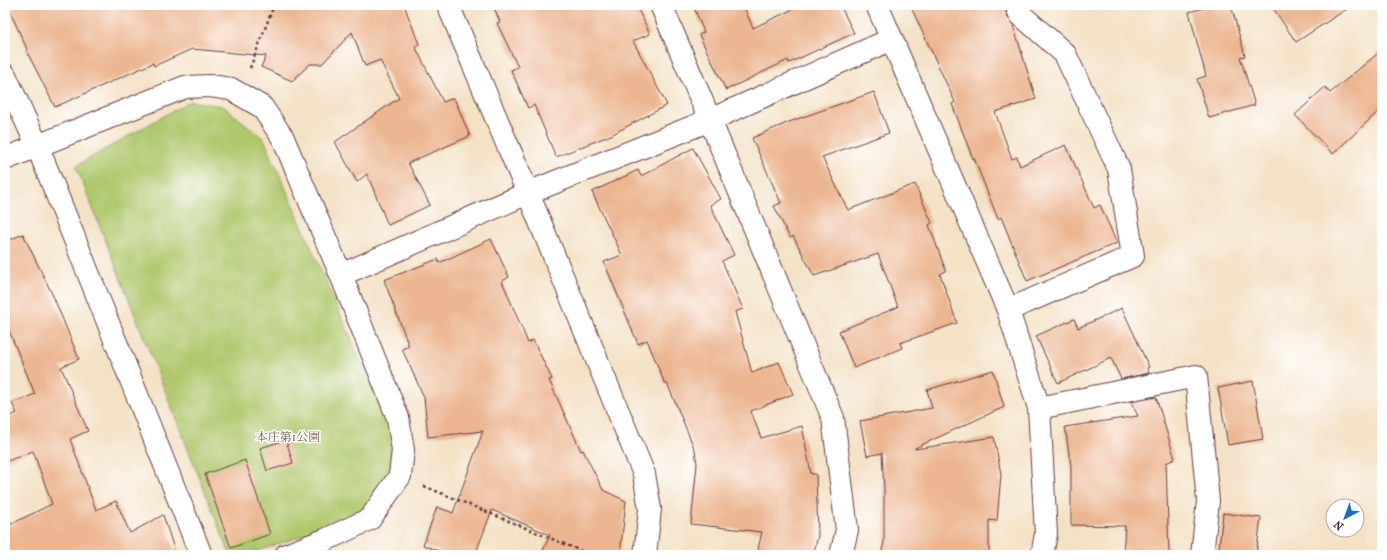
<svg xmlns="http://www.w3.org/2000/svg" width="1387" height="560" font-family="'IM FELL French Canon','Noto Serif JP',serif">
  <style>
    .green { fill: #b0c86d; stroke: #7d744c }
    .building { fill: #ecb692 }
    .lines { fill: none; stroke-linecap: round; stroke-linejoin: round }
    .street-casing { stroke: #643c42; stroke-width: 24 }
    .secondary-casing { stroke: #643c42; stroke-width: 24 }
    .path { stroke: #643c42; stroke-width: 2.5; stroke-dasharray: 3 3; stroke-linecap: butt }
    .street { stroke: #fff; stroke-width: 22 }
    .secondary { stroke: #fff; stroke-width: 22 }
    .labels { text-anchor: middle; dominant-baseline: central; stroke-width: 3; stroke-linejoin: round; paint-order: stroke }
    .park-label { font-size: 12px; fill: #6e5a42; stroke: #fff }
  </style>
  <rect width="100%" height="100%" fill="#fff"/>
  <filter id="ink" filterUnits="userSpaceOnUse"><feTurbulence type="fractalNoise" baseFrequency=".025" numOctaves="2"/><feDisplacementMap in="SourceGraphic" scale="8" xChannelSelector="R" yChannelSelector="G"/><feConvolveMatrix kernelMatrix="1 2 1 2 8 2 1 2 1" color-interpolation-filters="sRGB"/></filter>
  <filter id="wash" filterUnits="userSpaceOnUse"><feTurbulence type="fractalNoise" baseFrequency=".012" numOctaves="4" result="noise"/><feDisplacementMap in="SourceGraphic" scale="16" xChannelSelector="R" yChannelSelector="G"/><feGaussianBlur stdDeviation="0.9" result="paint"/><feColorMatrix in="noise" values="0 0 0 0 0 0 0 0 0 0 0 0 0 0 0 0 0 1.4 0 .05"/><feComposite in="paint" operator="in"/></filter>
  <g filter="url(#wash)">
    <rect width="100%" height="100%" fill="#f4e2c7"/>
    <path class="green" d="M190,101L223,106L264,139L393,435L392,464L366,508L352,519L246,555H230L76,166Z"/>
    <g id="blocks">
      <path class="building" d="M7,5H404L419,44L415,46L443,102L454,98L470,136L408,163L430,205L388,225L367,174L357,182L335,142L399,98L380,60L365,66L352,32L322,64H310L292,81L261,67L266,56L192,49L154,66L153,63L55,107L26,50L27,49Z
        M493,5H636L650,34L633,41L667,105L611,135L556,157L534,105L528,108L511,70L518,67L497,23L500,22Z
        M693,5H743L753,28L802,5H840L854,33L789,63L788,60L726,90L699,35L704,32Z
        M910,5H1003L1009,19L1013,25L1036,99L995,112L1012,159L1017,157L1020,166L1066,145L1094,208L1100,205L1117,243L1027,281L1001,217L998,219L974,158L973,159L952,104L955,102Z
        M1216,5H1231L1245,56L1240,57L1255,105L1209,118L1197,79L1206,76L1189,12Z
        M1271,5H1353L1296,42Z
        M1382,50V108L1333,154L1295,115L1325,87L1330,93Z
        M874,92L889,133L822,157L848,210L915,184L932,223L929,225L946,271L940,274L957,323L900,343L902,348L854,368L839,331L898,307L878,254L814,276L793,236L790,238L774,206L781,203L752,138L789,122Z
        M693,148L721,199L710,205L734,255L722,261L743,309L735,312L752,373L779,362L793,394L751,411L761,438L802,426L811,474H816L818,536L813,555H782L758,549L762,532L691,524L697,464L695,450L667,383L665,384L647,340L638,344L604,262L622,255L592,192L638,170L641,176Z
        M23,234L54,298L79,359L61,367L88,431L70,439L96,510L116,501L130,533L163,515L176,555H5V527L52,504L33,451L5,462V418L17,413L12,403L35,394L5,321V242Z
        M491,239L509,277L502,281L528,343L533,340L552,379L549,380L581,451L583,450L603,490L626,501L620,555H541L550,535L492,510L475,555H449L423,545L437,507L453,513L483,431L428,437L424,397L402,349L409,346L384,280L438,259L439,263Z
        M1122,308L1149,367L1147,368L1149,373L1121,379L1111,358L1058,383L1036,336L1074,319L1078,328Z
        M993,370L1004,407L915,448V449L994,437L1001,474L997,521L989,520V555H881L884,542V490L882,453L867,456L860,421L932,408L927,390Z
        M1253,381L1263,439L1228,445L1218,388Z
        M1156,397L1175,459L1166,463L1169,555H1123L1125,526L1071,525V466L1065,427L1138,416L1131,402Z
        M286,440L293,463L267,471L260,448Z
        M245,460L270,534L231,548L205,474Z
        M1223,513L1261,518L1256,555H1218Z"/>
    </g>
  </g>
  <g filter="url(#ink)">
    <use href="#blocks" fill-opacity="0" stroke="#643c42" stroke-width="1"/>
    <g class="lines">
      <defs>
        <path id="street" d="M448,5L528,193L644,474L650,509L645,555
          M661,5L710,120L833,418L847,530L841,555
          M877,5L1008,310L1039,408L1046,534L1042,555
          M5,159L185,87L210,86L231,89L262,107L283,138L341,275L398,418L403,450L400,476L370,519L325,540L286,555
          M341,275L528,193L710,120L892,39
          M1008,310L1133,256L1119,169L1065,54L1020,14L1016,5
          M1039,408L1196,376L1208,501L1202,555"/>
        <path id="secondary" d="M5,75L37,145L201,555"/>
      </defs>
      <use href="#street" class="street-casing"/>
      <use href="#secondary" class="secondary-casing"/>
      <path class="path" d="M250,68L274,5
        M424,486L591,555"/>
      <use href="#street" class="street"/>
      <use href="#secondary" class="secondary"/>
    </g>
  </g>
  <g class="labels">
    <g class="park-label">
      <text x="288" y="437">本庄第1公園</text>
    </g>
  </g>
  <rect width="1387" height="560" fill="none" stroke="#fff" stroke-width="20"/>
  <g transform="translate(1345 518) rotate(221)"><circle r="19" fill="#ffffff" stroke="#b7a5aa"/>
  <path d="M0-3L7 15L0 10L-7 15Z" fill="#1f6fb2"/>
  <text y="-6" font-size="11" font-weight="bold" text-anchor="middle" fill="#4a1f2b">N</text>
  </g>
</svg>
